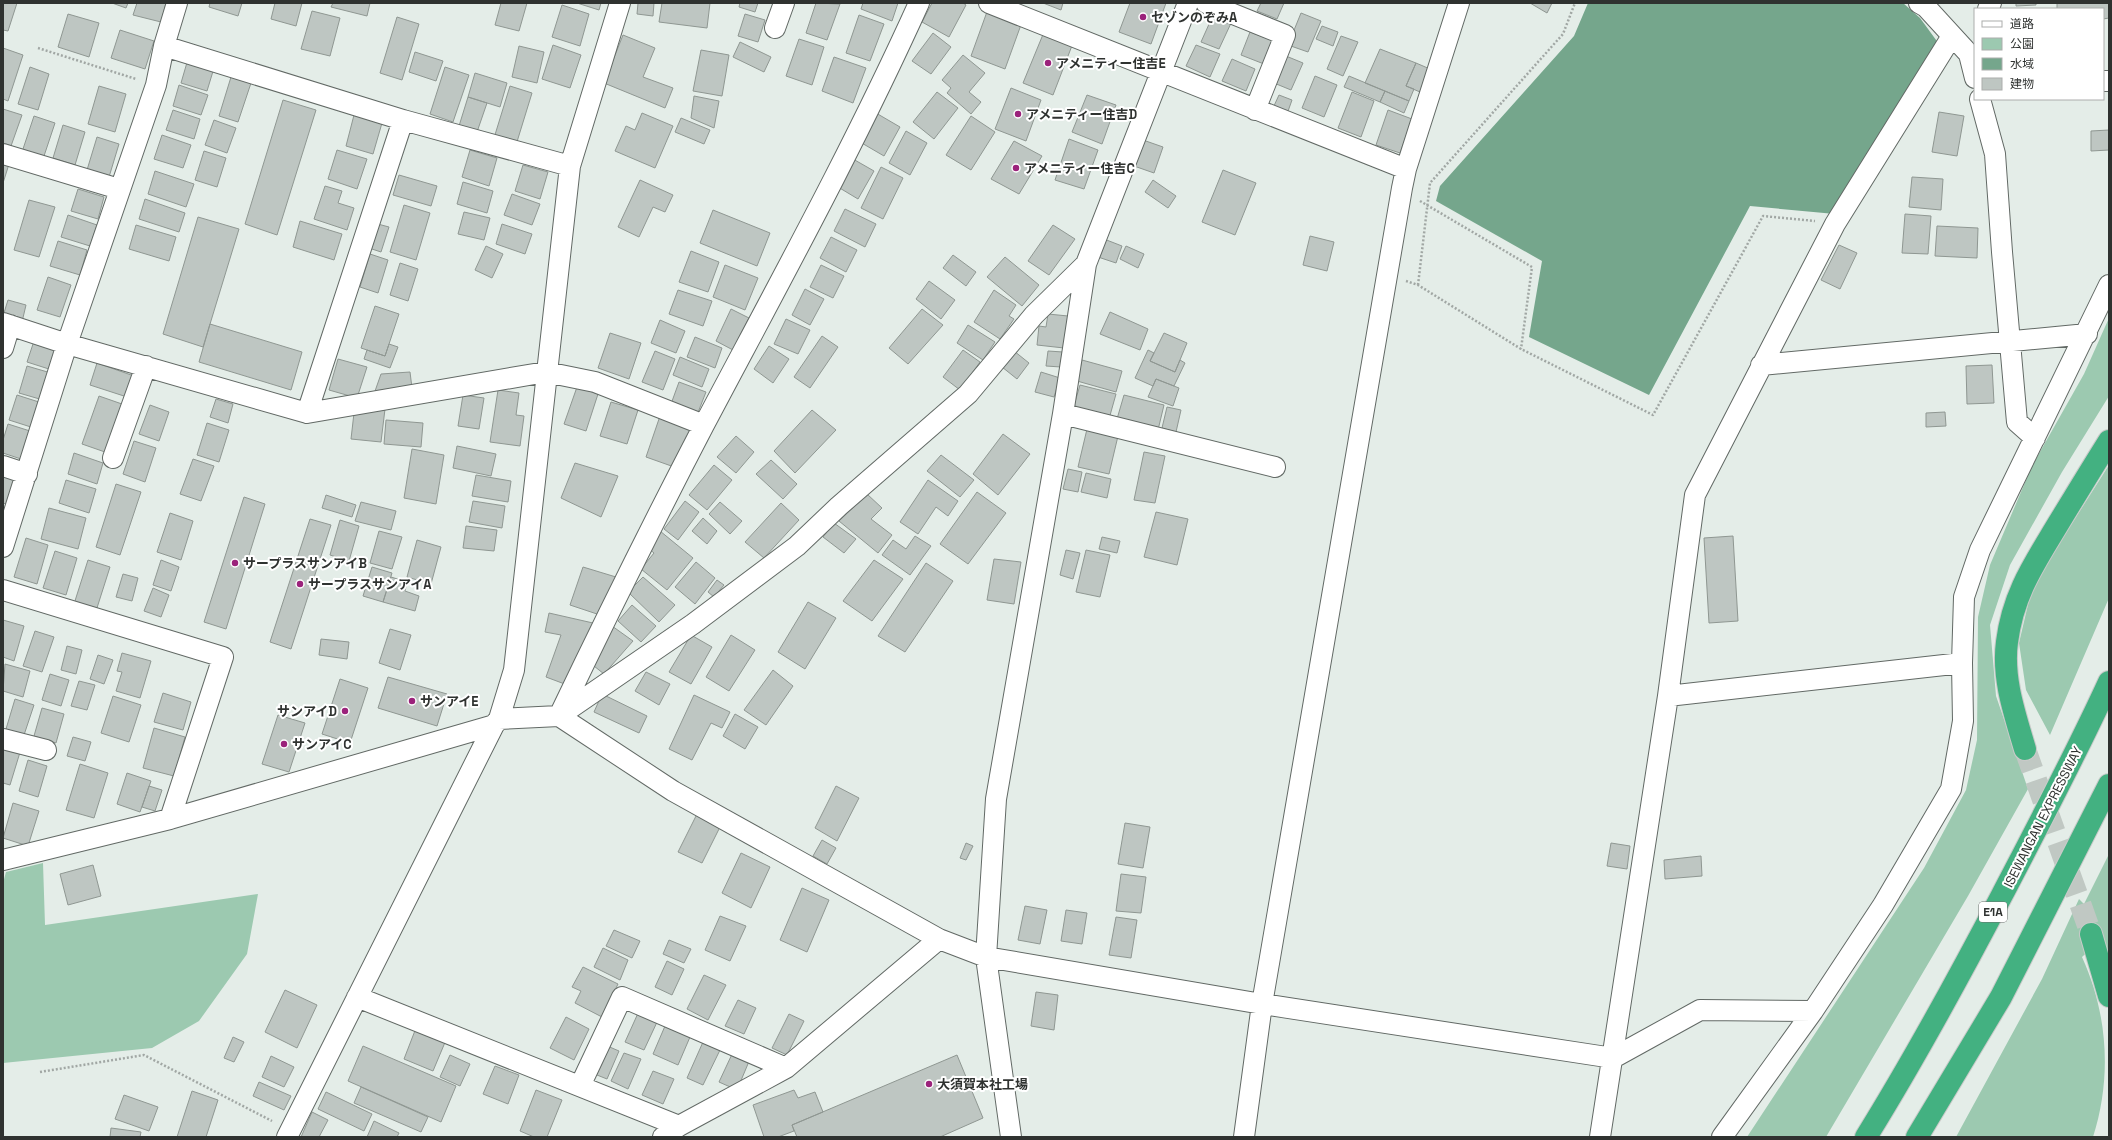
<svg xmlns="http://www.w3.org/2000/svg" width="2112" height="1140" font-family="'Space Grotesk','Noto Sans JP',sans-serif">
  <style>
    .green { fill: #9cc9b0 }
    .water { fill: #75a68c }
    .building { fill: #bec6c2; stroke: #8f9792 }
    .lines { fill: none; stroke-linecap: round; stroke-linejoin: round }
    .highway-tunnel { stroke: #c0c8c3; stroke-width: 22; stroke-dasharray: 22 11; stroke-linecap: butt }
    .minor-casing { stroke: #626965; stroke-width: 22 }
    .highway-casing { stroke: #c9cac9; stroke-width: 24 }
    .path { stroke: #a1a7a4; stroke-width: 2.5; stroke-dasharray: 2 2; stroke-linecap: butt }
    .minor { stroke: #fff; stroke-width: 20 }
    .highway { stroke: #43b181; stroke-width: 22 }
    .poi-dot { fill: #9b227b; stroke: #fff; stroke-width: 1.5 }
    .labels { text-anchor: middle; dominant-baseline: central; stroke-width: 4; stroke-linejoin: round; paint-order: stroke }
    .shield { fill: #fff; stroke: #6d706e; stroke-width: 1 }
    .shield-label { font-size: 12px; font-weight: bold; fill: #2f3230 }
    .poi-label { font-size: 13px; font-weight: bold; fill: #2f3230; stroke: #fff; text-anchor: start }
    .street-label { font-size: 13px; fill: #2f3230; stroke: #fff }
  </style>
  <rect width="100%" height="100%" fill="#e4ede8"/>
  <path class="green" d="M2109,318V396L2062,472L2010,565L1990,625L1996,696L2028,789L1968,896L1826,1137H1747L1924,868L1966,790L1977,740L1978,617L1990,565L2032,466L2084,374Z
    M2109,465V598L2050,735L2026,690L2019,643L2030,596L2050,558Z
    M2109,854V956L2098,942L2082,957C2108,1014 2112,1078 2093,1137H1956L2042,979L2079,899L2084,904Z
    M43,863L45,925L258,894L247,954L199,1021L152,1048L3,1063V883L6,872Z"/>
  <path class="water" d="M1588,3H1903L1920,18L1939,44L1835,214L1750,206L1649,395L1529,337L1542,261L1436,201L1440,186L1574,36Z"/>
  <path class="building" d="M3,3H17L8,31L3,30Z
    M112,3H128L126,8Z
    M137,3H166L161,22L133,15Z
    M210,3H242L238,16L209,7Z
    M275,3H302L296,26L271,19Z
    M333,3H370L367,16L331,7Z
    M501,3H527L519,31L495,25Z
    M577,3H601L599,10Z
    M638,3H654L653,16L637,14Z
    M662,3H710L707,28L659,22Z
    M740,3H758L755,12L739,7Z
    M816,3L840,4L827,40L806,33Z
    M863,3H898L892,21L861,9Z
    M932,3H963L966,5L949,37L922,22Z
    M1043,3H1063L1061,10Z
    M1130,3H1166L1151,44L1119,32Z
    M1261,3H1284L1277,19L1257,11Z
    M1530,3H1552L1547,13Z
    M2016,3H2036V5L2016,6Z
    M2057,3H2109V18L2103,19V9H2057Z
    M562,5L589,14L580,46L552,37Z
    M988,9L1022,22L1005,69L971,56Z
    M312,11L340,18L330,56L301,49Z
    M1214,13L1232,21L1219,49L1201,42Z
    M1301,13L1321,21L1308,52L1288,45Z
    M68,14L99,23L89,57L58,47Z
    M745,14L765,20L758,42L738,36Z
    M859,15L884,24L870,61L846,53Z
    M397,17L419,24L402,80L380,73Z
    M1322,26L1338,32L1333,46L1316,39Z
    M120,30L154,41L145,69L111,58Z
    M1044,32L1073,43L1053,95L1023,83Z
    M1250,32L1274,41L1264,64L1241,55Z
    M933,33L951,47L931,74L912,61Z
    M623,35L655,48L643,77L673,88L665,108L604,83Z
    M1341,36L1358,42L1343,76L1327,69Z
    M799,39L824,47L812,85L786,76Z
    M740,42L771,57L764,72L733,57Z
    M553,45L581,55L570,88L542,79Z
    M1196,45L1220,54L1210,77L1186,66Z
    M519,46L544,52L537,83L512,77Z
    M3,48L23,55L8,101L3,99Z
    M1380,49L1416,63L1406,86L1414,89L1409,101L1365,83Z
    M701,50L729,55L722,96L693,91Z
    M415,52L443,61L436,81L409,72Z
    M963,55L985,73L969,92L981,102L971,114L947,93L951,88L942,80Z
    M1286,56L1303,63L1291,90L1274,83Z
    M834,57L866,68L853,103L822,91Z
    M188,59L214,68L207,91L181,83Z
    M1232,59L1255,69L1246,91L1222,81Z
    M1416,63L1430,69L1420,92L1406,86Z
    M30,67L49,74L38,110L18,104Z
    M445,67L469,75L453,122L430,114Z
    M475,73L507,83L500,107L468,97Z
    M1315,76L1337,85L1324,117L1302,108Z
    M1349,76L1385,91L1380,102L1344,87Z
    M231,77L251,83L238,122L219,116Z
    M179,85L208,95L201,115L173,106Z
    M99,86L126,94L115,132L88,124Z
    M510,86L532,93L516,145L494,138Z
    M1011,88L1041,100L1026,141L995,129Z
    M1385,91L1409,101L1404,113L1380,102Z
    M937,92L958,108L934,139L913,122Z
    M1352,92L1374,101L1361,137L1338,128Z
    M1087,95L1116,105L1102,144L1072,132Z
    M1279,95L1292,100L1287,114L1273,108Z
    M694,96L719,101L714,128L691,118Z
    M468,97L487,103L477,132L459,126Z
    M283,100L316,110L277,235L245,224Z
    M3,109L22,115L11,146L3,143Z
    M173,110L200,119L194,139L166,130Z
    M1388,110L1412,119L1400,153L1376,145Z
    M1939,112L1964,116L1957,156L1932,152Z
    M642,113L673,126L655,168L615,151L626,126L635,130Z
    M876,113L900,127L884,156L860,142Z
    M354,115L382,123L373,154L346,146Z
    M34,116L55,123L43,159L22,152Z
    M971,116L995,132L971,170L946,155Z
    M681,118L710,130L704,144L675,132Z
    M214,120L236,128L227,153L205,145Z
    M63,125L85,132L75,165L53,158Z
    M2109,130V150L2091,151V131Z
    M906,131L927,143L910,175L889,163Z
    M162,135L191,145L183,168L154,159Z
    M97,137L119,144L109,177L87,170Z
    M1069,139L1098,150L1084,189L1055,180Z
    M1143,140L1163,147L1154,173L1134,166Z
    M1014,141L1042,156L1019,194L991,179Z
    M337,150L367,159L357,189L328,179Z
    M470,150L497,158L489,186L462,177Z
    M204,151L226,158L217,187L195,180Z
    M3,159L10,161L3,183Z
    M853,159L874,171L858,199L838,187Z
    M523,165L548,172L540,199L515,191Z
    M881,167L903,178L883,219L861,208Z
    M1223,170L1256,183L1235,235L1202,222Z
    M155,171L194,184L186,207L148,194Z
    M399,175L437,186L431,206L393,195Z
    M1912,177L1943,179L1941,210L1909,207Z
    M640,180L673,195L665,212L653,207L639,237L618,227Z
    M1153,180L1176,196L1168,208L1145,192Z
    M463,182L493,191L487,213L457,204Z
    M325,186L342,191L338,203L354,208L347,230L314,219Z
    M78,189L104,197L98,219L71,211Z
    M512,194L540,204L532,225L504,215Z
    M145,199L185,213L179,232L139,219Z
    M29,200L55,207L39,257L14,250Z
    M404,205L430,213L416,260L390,252Z
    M845,209L876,224L865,247L834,231Z
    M713,210L770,233L757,266L700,243Z
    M464,212L490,218L484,240L458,234Z
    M1905,214L1931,216L1928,254L1902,253Z
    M68,215L97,225L90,246L61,237Z
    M198,217L239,229L203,347L163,334Z
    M300,221L342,234L334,260L293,247Z
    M374,223L389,227L381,252L366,247Z
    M502,224L532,234L525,254L496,244Z
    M136,225L176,237L169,261L129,249Z
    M1053,225L1075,239L1049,275L1028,261Z
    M1937,226L1978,228L1977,258L1935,256Z
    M1310,236L1334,242L1327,271L1303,265Z
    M831,237L857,250L846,272L820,258Z
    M1104,239L1122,246L1116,263L1098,257Z
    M58,241L87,250L80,275L50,266Z
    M1839,245L1857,253L1840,289L1821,280Z
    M486,246L503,254L492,278L475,270Z
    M1126,246L1144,254L1138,268L1120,259Z
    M691,251L719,262L708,292L679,282Z
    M370,254L388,260L378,293L360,287Z
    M953,255L976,272L966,286L943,268Z
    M1005,257L1039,285L1022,306L987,277Z
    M400,263L418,269L408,301L390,295Z
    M725,265L758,278L745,310L713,297Z
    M821,265L844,276L833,298L810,287Z
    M48,277L71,285L60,317L37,310Z
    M929,281L955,300L941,319L916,299Z
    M805,289L824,299L810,325L792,315Z
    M678,290L712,301L703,326L669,314Z
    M994,290L1016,305L1009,316L1014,319L1000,339L974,322Z
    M8,300L26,305L22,322L3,316Z
    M375,306L399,314L385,356L361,348Z
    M731,309L749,318L733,350L716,341Z
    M922,309L943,325L908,364L889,348Z
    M1110,312L1148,329L1140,350L1100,334Z
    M1048,314L1068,316L1064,348L1037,345L1039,326L1046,327Z
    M786,319L810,330L798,354L774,344Z
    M660,320L685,331L676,353L651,343Z
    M210,324L302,352L291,390L199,362Z
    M968,325L995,342L983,360L957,343Z
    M610,333L641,343L629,379L598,368Z
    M1164,333L1187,343L1175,372L1150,361Z
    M822,336L838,347L810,388L794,377Z
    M695,337L722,348L715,368L687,357Z
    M35,338L59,345L52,370L27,362Z
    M389,344L398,347L390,368L364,359L367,350L385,356Z
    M769,346L789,359L773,383L754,369Z
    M963,350L980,362L960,390L943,377Z
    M1148,350L1154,353L1150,361L1175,372L1180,360L1185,363L1174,386L1156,379L1153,386L1135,378Z
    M655,351L675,359L663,390L642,382Z
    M1014,351L1029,363L1017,379L1002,367Z
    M1048,351L1063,352L1061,367L1046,366Z
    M680,357L709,369L702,387L673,375Z
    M338,359L367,367L357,398L329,390Z
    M1082,360L1122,371L1116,392L1077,381Z
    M97,363L134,376L127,397L90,385Z
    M1992,365L1994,403L1967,404L1966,366Z
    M27,366L51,373L43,400L19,393Z
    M410,372L412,388L374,394L381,374Z
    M1041,372L1060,378L1054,397L1035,392Z
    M1156,379L1179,388L1173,406L1148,397Z
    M679,382L706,392L697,415L671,404Z
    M1080,385L1116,394L1109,419L1073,409Z
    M577,387L598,394L586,431L564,424Z
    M498,390L519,393L516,415L524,416L520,446L490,442Z
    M17,395L42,403L34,428L9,420Z
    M463,395L484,398L479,429L458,426Z
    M1124,395L1164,405L1158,430L1117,419Z
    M99,396L122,404L105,452L82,444Z
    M216,399L233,404L228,423L210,417Z
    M611,402L638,410L627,444L600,436Z
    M150,405L169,412L159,441L139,434Z
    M1167,407L1181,410L1176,432L1162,428Z
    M385,409L381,442L351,439L354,413Z
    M812,410L836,430L795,473L774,451Z
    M1945,412L1946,426L1926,427V413Z
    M660,416L691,428L677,468L646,457Z
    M386,420L423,423L421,447L384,444Z
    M207,423L229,430L219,462L197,455Z
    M8,424L30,431L21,459L3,453V440Z
    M1087,429L1118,436L1109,474L1078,467Z
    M1003,434L1030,454L998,495L973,474Z
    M736,436L754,452L736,473L717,457Z
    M134,441L156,448L145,482L123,474Z
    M457,446L496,454L491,476L453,468Z
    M412,449L444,455L436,504L404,498Z
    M1144,452L1165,456L1155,503L1134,500Z
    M74,453L103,463L97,484L68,474Z
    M941,455L974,480L960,497L927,471Z
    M193,459L214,466L201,501L180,494Z
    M771,460L797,484L783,499L756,474Z
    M575,463L618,476L601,517L561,498Z
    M714,465L732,480L707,510L689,495Z
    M1068,469L1082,472L1078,492L1063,489Z
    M3,471L19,475L9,505L3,503Z
    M1086,473L1111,479L1107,498L1081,492Z
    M476,475L511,481L508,502L472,496Z
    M66,480L96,489L89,513L59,503Z
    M928,480L958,501L948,516L936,507L918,534L900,522Z
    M116,484L141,492L120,555L96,547Z
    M977,492L1006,513L968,564L940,544Z
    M867,494L882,508L871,519L892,535L878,553L839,521Z
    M326,495L356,505L352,517L322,508Z
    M244,497L265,504L226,629L204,622Z
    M473,501L505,506L502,528L469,522Z
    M685,501L699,512L678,540L664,529Z
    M361,502L396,511L391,530L355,521Z
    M720,502L742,521L730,534L709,514Z
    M781,503L799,520L764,558L745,542Z
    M49,508L86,518L78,549L41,539Z
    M1156,512L1188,519L1177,565L1144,557Z
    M170,513L193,521L181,560L157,552Z
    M703,518L717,531L707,544L692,531Z
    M310,519L331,525L291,649L270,642Z
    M340,520L359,526L349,561L330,555Z
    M834,523L856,539L844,553L823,537Z
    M466,526L497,530L494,551L463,548Z
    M379,531L402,537L392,569L370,563Z
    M660,531L693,558L667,590L641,569L654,553L647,547Z
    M915,536L931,546L910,575L882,555L893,540L906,549Z
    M1733,536L1738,621L1709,623L1704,538Z
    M1102,537L1120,541L1117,553L1099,549Z
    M26,538L48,545L37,584L14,577Z
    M417,540L441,547L431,584L407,577Z
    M1066,550L1080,553L1073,579L1060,575Z
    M1086,550L1110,555L1100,597L1076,592Z
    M55,551L77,558L66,595L43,588Z
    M994,559L1021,562L1014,604L987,600Z
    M88,560L110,567L96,611L74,604Z
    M161,560L179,567L171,591L153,585Z
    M874,560L903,579L872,621L843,601Z
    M696,562L715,578L695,604L675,587Z
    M926,563L953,581L905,652L878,636Z
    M372,567L392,573L383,602L363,596Z
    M583,567L616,577L603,616L570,605Z
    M123,574L138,578L132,601L116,597Z
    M391,577L407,582L405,591L419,596L415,611L383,602Z
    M643,577L675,605L659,622L628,592Z
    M717,580L724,585L714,597L708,592Z
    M153,588L169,595L161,617L144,611Z
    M808,602L836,618L805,669L778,652Z
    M632,605L656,626L641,642L618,621Z
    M549,613L593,623L570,686L546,677L561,635L545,632Z
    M3,620L24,626L14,661L3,657Z
    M612,626L633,641L604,674L589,662Z
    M390,629L411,635L400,670L379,663Z
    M35,631L54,637L42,672L23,666Z
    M691,635L712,647L691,684L669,672Z
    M731,635L755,650L729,691L706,677Z
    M321,639L349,642L347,659L319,655Z
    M67,646L82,650L76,674L61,670Z
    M122,653L151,661L140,698L116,691L122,672L117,671Z
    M98,655L113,660L104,684L90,679Z
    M5,664L30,671L23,697L3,691Z
    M773,670L793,686L766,725L744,710Z
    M646,672L670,684L659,705L635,691Z
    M50,674L69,680L61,706L42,700Z
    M388,677L447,694L437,726L378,708Z
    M340,679L368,688L350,743L322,734Z
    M79,681L95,685L87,710L71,706Z
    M163,693L191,702L183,730L154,722Z
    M602,694L647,716L639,733L594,712Z
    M694,695L730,712L722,728L711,723L692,760L669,749Z
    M113,696L141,705L129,742L101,733Z
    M15,699L34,705L24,735L6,729Z
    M42,708L64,714L56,743L34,736Z
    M735,714L758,727L745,749L723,736Z
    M278,715L305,723L289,772L262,764Z
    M154,728L185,737L174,776L143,768Z
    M73,737L91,742L85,761L67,756Z
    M3,744L21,749L10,785L3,783Z
    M28,760L47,766L38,797L19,791Z
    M80,764L108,773L94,818L66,810Z
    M127,773L151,781L140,812L117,804Z
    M149,786L162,790L155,811L142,807Z
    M836,786L859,798L837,841L815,828Z
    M13,803L39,811L28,846L3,838Z
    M697,814L721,825L702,863L678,852Z
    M1125,823L1150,827L1143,868L1118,864Z
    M822,840L836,848L827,864L813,856Z
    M966,843L973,846L966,860L960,858Z
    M1611,843L1630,846L1627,869L1607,866Z
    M741,853L770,867L751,908L722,893Z
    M1701,856L1702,876L1665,879L1664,860Z
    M93,865L101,896L68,905L60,874Z
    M1121,874L1146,877L1141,913L1116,911Z
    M802,888L829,900L807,952L780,940Z
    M1025,906L1047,910L1040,944L1018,940Z
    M1066,910L1087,913L1082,944L1061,941Z
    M720,916L746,926L730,961L705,950Z
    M1116,917L1137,920L1131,958L1109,955Z
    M614,930L640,941L632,958L606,946Z
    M669,940L691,949L684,963L663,954Z
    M603,948L628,960L620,980L594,967Z
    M667,961L684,969L672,995L655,987Z
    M583,967L618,984L602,1017L575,1003L581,991L572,987Z
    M704,975L726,985L708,1020L687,1009Z
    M285,990L317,1005L297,1048L265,1032Z
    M1036,992L1058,995L1054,1030L1031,1026Z
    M738,1000L756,1008L744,1034L725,1026Z
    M639,1011L658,1020L644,1050L625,1042Z
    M789,1014L804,1021L787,1055L772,1048Z
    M566,1017L589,1029L574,1060L550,1048Z
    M665,1026L690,1037L678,1065L653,1054Z
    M416,1028L446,1040L433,1071L404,1059Z
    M233,1037L244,1042L234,1062L224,1058Z
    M703,1042L720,1050L703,1085L687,1078Z
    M605,1045L619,1051L607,1079L592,1073Z
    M363,1046L456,1086L441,1122L348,1081Z
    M733,1052L750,1059L737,1090L719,1082Z
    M624,1053L641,1059L628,1089L611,1081Z
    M450,1055L470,1064L460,1086L440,1077Z
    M957,1055L983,1118L940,1137H797L792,1125Z
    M271,1056L294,1067L284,1087L262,1077Z
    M495,1066L519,1075L508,1104L483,1094Z
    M653,1071L674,1079L663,1104L642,1095Z
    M259,1082L291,1096L284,1110L253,1096Z
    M361,1087L428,1117L421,1132L354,1103Z
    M536,1090L562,1100L547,1137H534L520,1131Z
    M794,1090L798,1098L815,1092L823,1112L792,1125L794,1131L778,1137H764L753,1105Z
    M192,1091L218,1100L206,1137H177Z
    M326,1092L372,1114L364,1131L318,1109Z
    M124,1095L158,1107L149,1131L115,1119Z
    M312,1112L328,1120L319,1137H301Z
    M374,1121L399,1133L397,1137H367Z
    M111,1128L141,1132L140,1137H110Z"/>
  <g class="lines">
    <path class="highway-tunnel" d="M2025,749L2091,934"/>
    <defs>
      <path id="minor" d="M989,3L1406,169
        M1206,3L1285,35L1255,110
        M1919,3L1926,7L1969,54L1975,78
        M1988,9L1991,3
        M775,28L784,3
        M164,46L403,120L570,166
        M2103,81H2109
        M1980,99L1995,154L2002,252L2017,422L2035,438
        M3,154L119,189
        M3,323L67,344L307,413L546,372L595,382L704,425
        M3,348L10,325
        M1761,365L2087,334
        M307,413L403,120
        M1063,414L1275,467
        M113,458L146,366
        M3,466L27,474
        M3,547L67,344L156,85L164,46L177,3
        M3,590L223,657L170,819
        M1668,696L1962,663
        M559,716L673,791L939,939L986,957L996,799L1063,414L1086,264L1188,3
        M559,716C606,618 654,521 704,425C778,285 854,147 919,3
        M499,719L559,716L693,624L797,546L839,506L968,394L1034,315L1086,264
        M3,739L46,750
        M3,860L170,819L494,725
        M357,997L679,1126
        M580,1086L622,997L786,1068
        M287,1137L494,725L499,719L514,670L570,166L620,3
        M663,1137L679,1126L786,1068L939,939
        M1011,1137L986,957L1262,1004L1613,1058L1700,1010L1813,1011
        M1244,1137L1262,1004L1402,188L1406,169L1459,3
        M1600,1137L1668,696L1695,495L1835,224L1952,36
        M1722,1137L1813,1011L1883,905L1951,789L1963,721L1962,663L1964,597L1980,550L2109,285"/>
      <path id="highway" d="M2025,749C2015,715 2002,678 2007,642C2013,594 2034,564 2058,524C2075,496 2092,468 2109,441
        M2091,934L2109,996
        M1866,1137C1915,1058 1959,977 2002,895C2039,824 2076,754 2109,682
        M1917,1137L2001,997L2109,785"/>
    </defs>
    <use href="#minor" class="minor-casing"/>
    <use href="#highway" class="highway-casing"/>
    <path class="path" d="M38,48L136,79
      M1420,201L1532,267L1521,349
      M1406,281L1418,285L1521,349L1653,415L1763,216L1815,221
      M1418,285L1430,183L1563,34L1575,3
      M40,1072L144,1055L272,1121"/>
    <use href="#minor" class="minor"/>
    <use href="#highway" class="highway"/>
  </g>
  <g class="poi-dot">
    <circle cx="1143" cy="17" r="4"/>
    <circle cx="1048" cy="63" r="4"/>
    <circle cx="1018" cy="114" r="4"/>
    <circle cx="1016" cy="168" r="4"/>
    <circle cx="235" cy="563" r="4"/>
    <circle cx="300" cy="584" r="4"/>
    <circle cx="412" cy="701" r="4"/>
    <circle cx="345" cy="711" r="4"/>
    <circle cx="284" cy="744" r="4"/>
    <circle cx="929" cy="1084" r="4"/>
  </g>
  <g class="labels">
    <rect class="shield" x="1979" y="902" width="28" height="20" rx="3"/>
    <g class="shield-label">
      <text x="1993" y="912">E1A</text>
    </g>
    <g class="poi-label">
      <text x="1151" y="17">セゾンのぞみA</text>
      <text x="1056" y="63">アメニティー住吉E</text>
      <text x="1026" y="114">アメニティー住吉D</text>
      <text x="1024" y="168">アメニティー住吉C</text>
      <text x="243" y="563">サープラスサンアイB</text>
      <text x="308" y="584">サープラスサンアイA</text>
      <text x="420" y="701">サンアイE</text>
      <text x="337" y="711" text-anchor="end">サンアイD</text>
      <text x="292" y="744">サンアイC</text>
      <text x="937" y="1084">大須賀本社工場</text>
    </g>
    <g class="street-label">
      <text transform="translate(2043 817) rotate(-63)">ISEWANGAN EXPRESSWAY</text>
    </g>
  </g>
  <rect width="2112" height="1140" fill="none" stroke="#2f3230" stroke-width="8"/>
  <rect x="1974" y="8" width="130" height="92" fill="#ffffff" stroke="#acadac"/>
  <rect x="1982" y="21" width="20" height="6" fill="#ffffff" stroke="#acadac"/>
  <text x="2010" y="28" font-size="12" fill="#2f3230">道路</text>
  <rect x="1982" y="38" width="20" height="12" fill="#9cc9b0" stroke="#acadac"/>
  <text x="2010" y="48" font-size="12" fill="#2f3230">公園</text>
  <rect x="1982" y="58" width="20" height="12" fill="#75a68c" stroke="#acadac"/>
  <text x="2010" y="68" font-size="12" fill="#2f3230">水域</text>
  <rect x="1982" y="78" width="20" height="12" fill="#bec6c2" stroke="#acadac"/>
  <text x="2010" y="88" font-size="12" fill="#2f3230">建物</text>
</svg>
